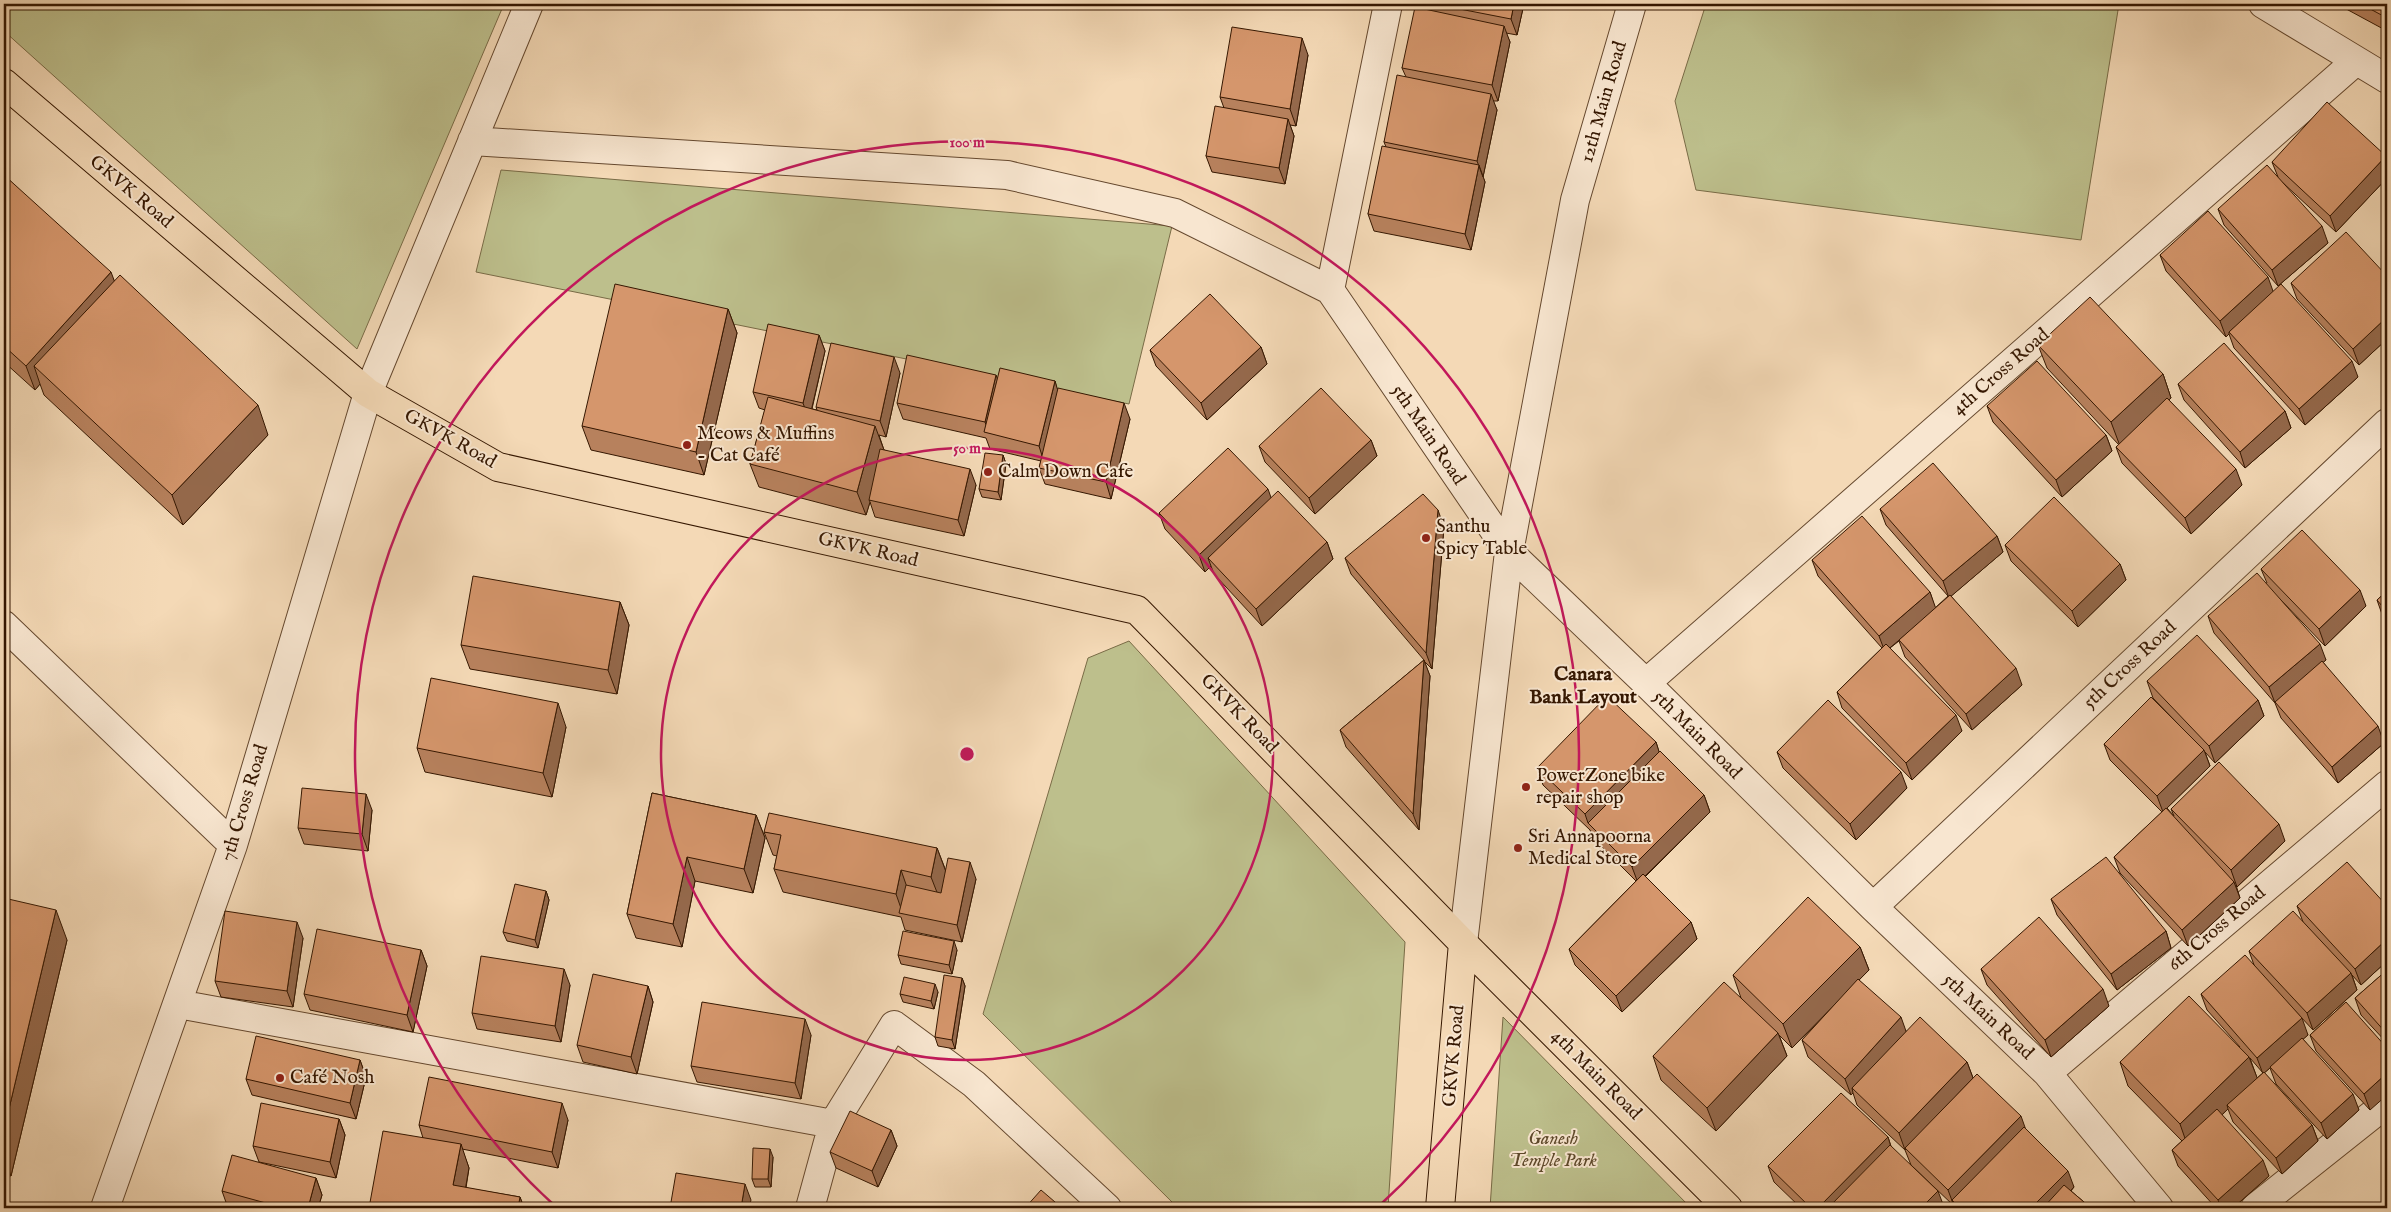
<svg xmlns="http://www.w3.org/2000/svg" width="2391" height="1212" font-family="'IM FELL English',serif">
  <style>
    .green { fill: #bdbf8c; stroke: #796b46 }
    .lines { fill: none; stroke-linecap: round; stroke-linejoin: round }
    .minor-casing { stroke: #65482e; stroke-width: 30 }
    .major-casing { stroke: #351701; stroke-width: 30 }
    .minor { stroke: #f8e6d0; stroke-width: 28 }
    .major { stroke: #f4d9b6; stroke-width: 28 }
    .wall { fill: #b7815d; stroke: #351701; fill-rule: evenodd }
    .shaded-wall { fill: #95694c; stroke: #351701 }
    .building { fill: #d5966c; stroke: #351701 }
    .ring { fill: none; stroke: #c2185b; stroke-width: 2.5 }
    .poi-dot { fill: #8f2418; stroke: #f8e6d0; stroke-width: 2 }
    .labels { text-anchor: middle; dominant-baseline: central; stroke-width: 4; stroke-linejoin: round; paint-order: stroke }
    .street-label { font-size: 19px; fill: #351701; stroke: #f8e6d0 }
    .poi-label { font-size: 19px; fill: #351701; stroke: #f8e6d0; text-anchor: start }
    .park-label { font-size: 19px; font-style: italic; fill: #5e492b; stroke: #f8e6d0 }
    .neighbourhood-label { font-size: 20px; font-weight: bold; fill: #351701; stroke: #f8e6d0 }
    .centre { fill: #c2185b; stroke: #f8e6d0; stroke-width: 2.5 }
    .ring-label { font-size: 15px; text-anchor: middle; font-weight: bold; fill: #c2185b; stroke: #f8e6d0; stroke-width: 4; stroke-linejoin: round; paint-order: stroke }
  </style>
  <rect width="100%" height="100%" fill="#f4d9b6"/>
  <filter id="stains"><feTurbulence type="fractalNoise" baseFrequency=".004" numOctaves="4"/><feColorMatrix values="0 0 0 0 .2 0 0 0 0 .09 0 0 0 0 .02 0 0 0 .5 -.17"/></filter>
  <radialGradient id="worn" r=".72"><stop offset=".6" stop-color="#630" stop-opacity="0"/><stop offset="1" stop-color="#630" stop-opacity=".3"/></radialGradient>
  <path class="green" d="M4,4H504L357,349L4,31Z
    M1706,4H2119L2081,240L1696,190L1675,101Z
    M501,170L1172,226L1129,404L476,272Z
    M1129,641L1405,942L1388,1208H1178L983,1014L1088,658Z
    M1503,1017L1691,1208H1490Z"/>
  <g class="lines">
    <defs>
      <path id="minor" d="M1388,4L1330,290L1509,552L1646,683L1873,907L2047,1073L2159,1208
        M2263,4L2387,79
        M472,141L1007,175L1175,213L1330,290
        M4,625L233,845
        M1646,683L2356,61
        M1873,907L2387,423
        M1463,943L1509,552L1575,200L1632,4
        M178,1004L833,1124
        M2047,1073L2387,785
        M105,1208L233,845L368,393L529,4
        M810,1208L833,1124L894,1025L974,1084L1107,1208
        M2255,1208L2387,1103"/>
      <path id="major" d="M4,83L368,393L498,467L1137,610L1463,943L1728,1208
        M1440,1208L1463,943"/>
    </defs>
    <use href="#minor" class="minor-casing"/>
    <use href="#major" class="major-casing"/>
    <use href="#minor" class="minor"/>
    <use href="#major" class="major"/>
  </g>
  <path class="wall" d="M1420,4H1524L1517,35L1506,33L1510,42L1498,101H1493L1497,110L1483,177L1485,182L1471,250L1374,231L1368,214L1386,147L1384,142L1406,77L1402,68L1421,9Z
    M2337,4H2387V31Z
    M1308,55L1296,126L1290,125L1294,136L1285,184L1212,172L1206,156L1224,108L1220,97Z
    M2386,156L2387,159V178L2336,232L2282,182L2328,243L2278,286L2224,225L2218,209L2278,177L2272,162Z
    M4,175L115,281L268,435L183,525L44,395L40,384L35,390L4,362Z
    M2160,255L2273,291L2358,377L2305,425L2234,348L2229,334L2226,337L2166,271Z
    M2387,276V339L2359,365L2297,299L2291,283Z
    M728,309L737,333L704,475L591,450L582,426Z
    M819,335L825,351L812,409L817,410L816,407L900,373L886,437L879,435L884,450L976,485L964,536L875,517L870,502L866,515L759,487L750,464L765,410L759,408L753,392Z
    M2038,345L2163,374L2171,398L2169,400L2242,485L2191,534L2122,463L2116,447L2119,445L2047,368Z
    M1261,347L1267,364L1207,420L1156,366L1150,350Z
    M997,379L1055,381L1057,389L1130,419L1111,499L1045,484L1039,468L1041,461L990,449L986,438L903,419L897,403Z
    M2178,384L2285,411L2291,428L2245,468L2184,400Z
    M1987,406L2106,435L2112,451L2062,497L1993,422Z
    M1371,440L1377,456L1315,514L1265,462L1259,446Z
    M1003,455L1006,464L1001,500L982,497L979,489Z
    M1271,498L1327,542L1333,559L1262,626L1214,574L1211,566L1205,572L1165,529L1159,513Z
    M1880,509L1997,536L2003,552L1951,596L2022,685L1972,730L1905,657L1899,641L1890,648L1962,731L1912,780L1842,708L1837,692L1882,648L1818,576L1812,560L1930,592L1935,608L1948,596L1886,525Z
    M1444,527L1432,669L1424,661L1430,676L1419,830L1346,747L1340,730L1424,660L1351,574L1345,558Z
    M2005,545L2120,564L2126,580L2078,627L2011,561Z
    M2261,569L2366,606L2325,646L2281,600L2326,660L2323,662L2384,743L2338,783L2281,718L2275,703L2214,633L2208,616L2267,583Z
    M2387,591V622L2383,617L2377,600Z
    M620,602L629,625L617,694L470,669L461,645Z
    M2147,681L2258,700L2264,716L2215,763L2205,752L2210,766L2167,808L2174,816L2171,809L2285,841L2237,887L2236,885L2240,898L2188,946L2120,873L2114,857L2162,812L2110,760L2104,744L2180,726L2153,698Z
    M566,727L552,797L425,772L417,748Z
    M1656,742L1659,752L1704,795L1710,812L1645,877L1691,922L1697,939L1622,1012L1575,965L1569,949L1636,881L1594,839L1590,830L1543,785L1537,768Z
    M1777,752L1907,788L1856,840L1783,768Z
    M652,793L756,815L765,838L753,893L695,881L682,947L636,938L627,914Z
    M372,810L368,851L304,844L298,828Z
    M764,832L937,848L946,871L976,879L962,942L905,930L901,917L783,892L774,869L777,856L773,855Z
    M546,891L549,900L538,948L507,941L503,932Z
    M4,898L67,940L11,1176L4,1175Z
    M2051,899L2166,931L2171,948L2117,990L2057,915Z
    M2297,906H2387V961L2361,985L2352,975L2357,990L2313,1030L2287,1002L2308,1035L2303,1039L2359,1110L2327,1139L2276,1084L2270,1068L2264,1073L2312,1125L2318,1141L2282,1174L2233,1122L2228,1109L2222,1115L2269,1176L2233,1208H2216L2178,1166L2172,1150L2182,1141L2128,1086L2120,1062L2240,1047L2207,1010L2201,994L2254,965L2249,951L2303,922ZM2250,1058L2263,1073L2257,1078Z
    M303,938L293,1007L221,997L215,981Z
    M1860,947L1869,970L1859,980L1906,1031L1967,1062L1973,1078L1954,1098L2025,1128L2074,1187L2071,1191L2091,1208H1955L1954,1206L1911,1165L1905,1150L1857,1105L1853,1093L1851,1095L1808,1057L1802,1040L1837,1002L1792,1048L1779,1035L1787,1056L1716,1131L1661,1080L1653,1056L1741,998L1733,975Z
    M421,950L427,966L413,1032L310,1010L304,994Z
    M957,950L952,974L901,964L898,955Z
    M1981,969L2109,1006L2051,1057L1987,985Z
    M2387,970V1043L2361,1015L2355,998Z
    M962,978L965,986L955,1049L938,1046L935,1037Z
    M570,985L561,1042L477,1029L472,1013Z
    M648,986L653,1002L637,1074L583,1062L577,1045Z
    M938,992L934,1009L903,1002L900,994Z
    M2346,1002L2370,1110L2316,1051L2310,1035Z
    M811,1035L801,1099L697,1082L691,1066Z
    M360,1060L366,1077L356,1119L252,1095L246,1079Z
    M339,1119L345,1135L336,1178L259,1162L253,1146Z
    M568,1120L558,1168L462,1149L469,1168L466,1188L520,1197L524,1208H369L423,1138L419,1125Z
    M891,1130L897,1146L878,1187L836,1168L830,1152Z
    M1888,1137L1891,1146L1944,1208H1801L1774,1182L1768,1166Z
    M773,1157L771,1187H755L752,1179Z
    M316,1178L322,1195L318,1208H228L222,1191Z"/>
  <path class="shaded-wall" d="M1514,4H1524L1517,35L1511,19Z
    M1504,26L1510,42L1498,101L1492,85Z
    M1302,38L1308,55L1296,126L1290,109Z
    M1491,94L1497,110L1483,177L1477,161Z
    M1288,119L1294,136L1285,184L1279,168Z
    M2386,156L2387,159V178L2336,232L2330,216Z
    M1479,165L1485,182L1471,250L1465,234Z
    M2322,226L2328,243L2278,286L2272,270Z
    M111,272L120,296L34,366L40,384L35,390L26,366Z
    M2268,277L2274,294L2229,332V334L2226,337L2220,321Z
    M728,309L737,333L704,475L696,452Z
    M2387,317V339L2359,365L2353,349Z
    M819,335L825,351L809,420L803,403Z
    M1261,347L1267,364L1207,420L1201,403Z
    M894,357L900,373L886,437L880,421Z
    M2352,361L2358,377L2305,425L2299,409Z
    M2163,374L2171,398L2120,446L2111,422Z
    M996,375L1002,391L989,433L985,422Z
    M1055,381L1060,398L1044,462L1039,446Z
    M1124,403L1130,419L1111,499L1106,482Z
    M258,405L268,435L183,525L172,495Z
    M2285,411L2291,428L2245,468L2240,452Z
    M875,426L884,450L870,501L869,500L870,502L866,515L857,492Z
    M2106,435L2112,451L2062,497L2056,480Z
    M1371,440L1377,456L1315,514L1309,498Z
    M1003,455L1006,464L1001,500L998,492Z
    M970,469L976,485L964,536L958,520Z
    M2236,469L2242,485L2191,534L2185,518Z
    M1268,489L1274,506L1208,558L1211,566L1205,572L1199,555Z
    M1438,510L1444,527L1432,669L1426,653Z
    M1997,536L2003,552L1949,598L1943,581Z
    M1327,542L1333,559L1262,626L1256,609Z
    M2120,564L2126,580L2078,627L2072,611Z
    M2360,590L2366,606L2325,646L2319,629Z
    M1930,592L1936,609L1885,652L1879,636Z
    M620,602L629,625L617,694L608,670Z
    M2320,644L2326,660L2275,703L2269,687Z
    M1424,660L1430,676L1419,830L1413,814Z
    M2016,668L2022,685L1972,730L1966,714Z
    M2258,700L2264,716L2215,763L2209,746Z
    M558,703L566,727L552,797L543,773Z
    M1956,715L1962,731L1912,780L1906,763Z
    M2378,726L2384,743L2338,783L2332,767Z
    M1656,742L1661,758L1588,823L1585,814Z
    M2204,750L2210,766L2163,812L2157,796Z
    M1901,772L1907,788L1856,840L1850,824Z
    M366,794L372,810L368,851L362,834Z
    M1704,795L1710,812L1638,883L1632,867Z
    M756,815L765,838L753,893L744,869Z
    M2279,824L2285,841L2237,887L2231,870Z
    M937,848L946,872L940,900L931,877Z
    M687,857L695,881L682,947L673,924Z
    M970,862L976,879L962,942L957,925Z
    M901,870L909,893L903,914L896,894Z
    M2234,882L2240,898L2188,946L2182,930Z
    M546,891L549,900L538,948L535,940Z
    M56,910L67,940L11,1176L4,1157V1130Z
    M297,922L303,938L293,1007L287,991Z
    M1691,922L1697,939L1622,1012L1616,996Z
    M2166,931L2171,948L2117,990L2111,974Z
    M2387,939V961L2361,985L2355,969Z
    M954,941L957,950L952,974L949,965Z
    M1860,947L1869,970L1792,1048L1783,1024Z
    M421,950L427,966L413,1032L407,1015Z
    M564,969L570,985L561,1042L555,1026Z
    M2351,973L2357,990L2313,1030L2307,1013Z
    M962,978L965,986L955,1049L952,1040Z
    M935,984L938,992L934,1009L931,1001Z
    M648,986L653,1002L637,1074L631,1057Z
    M2103,989L2109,1006L2051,1057L2045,1040Z
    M1901,1017L1907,1034L1852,1088L1853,1093L1851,1095L1845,1079Z
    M2302,1018L2308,1035L2263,1074L2257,1058Z
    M805,1019L811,1035L801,1099L795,1083Z
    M1778,1033L1787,1056L1716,1131L1707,1108Z
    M2249,1057L2258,1080L2227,1105L2228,1109L2188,1147L2180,1124Z
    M360,1060L366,1077L356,1119L350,1103Z
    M1967,1062L1973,1078L1905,1150L1899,1133Z
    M2387,1073V1095L2370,1110L2364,1094Z
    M2353,1094L2359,1110L2327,1139L2321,1123Z
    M562,1103L568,1120L558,1168L552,1152Z
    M2021,1116L2027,1133L1952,1200L1954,1206L1948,1190Z
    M339,1119L345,1135L336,1178L330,1162Z
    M2312,1125L2318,1141L2282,1174L2276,1158Z
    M891,1130L897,1146L878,1187L872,1171Z
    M1888,1137L1893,1154L1840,1208H1818Z
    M461,1144L469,1168L462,1208L453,1185Z
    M770,1149L773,1157L771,1187L768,1179Z
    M2263,1160L2269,1176L2233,1208H2221L2218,1200Z
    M2068,1171L2074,1187L2054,1208H2031Z
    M316,1178L322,1195L318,1208H308Z
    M745,1184L751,1200L749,1208H741Z
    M1938,1191L1944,1207L1943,1208H1921Z
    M520,1197L524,1208H518Z"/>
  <path class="building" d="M1434,4H1514L1511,19Z
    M2361,4H2387V18Z
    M1415,7L1504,26L1492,85L1402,68Z
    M1232,27L1302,38L1290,109L1220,97Z
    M1397,75L1491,94L1477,161L1384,142Z
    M2327,102L2386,156L2330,216L2272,162Z
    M1215,106L1288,119L1279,168L1206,156Z
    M1382,146L1479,165L1465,234L1368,214Z
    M2267,165L2322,226L2272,270L2218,209Z
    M4,175L111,272L26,366L4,346Z
    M2208,211L2268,277L2220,321L2160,255Z
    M2346,232L2387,276V317L2353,349L2291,283Z
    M120,275L258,405L172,495L34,366Z
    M615,284L728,309L696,452L582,426Z
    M2281,284L2352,361L2299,409L2229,332Z
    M1210,294L1261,347L1201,403L1150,350Z
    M2090,297L2163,374L2111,422L2038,345Z
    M768,324L819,335L803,403L753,392Z
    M831,343L894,357L880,421L816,407Z
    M2224,343L2285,411L2240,452L2178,384Z
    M907,355L996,375L985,422L897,403Z
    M2037,361L2106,435L2056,480L1987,406Z
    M1000,368L1055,381L1039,446L984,432Z
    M1058,388L1124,403L1106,482L1039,468Z
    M1321,388L1371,440L1309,498L1259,446Z
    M768,397L875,426L857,492L750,464Z
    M2167,398L2236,469L2185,518L2116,447Z
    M1228,448L1268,489L1199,555L1159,513Z
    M880,449L970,469L958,520L869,500Z
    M985,453L1003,455L998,492L979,489Z
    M1933,463L1997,536L1943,581L1880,509Z
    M1278,491L1327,542L1256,609L1208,558Z
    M1423,494L1438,510L1426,653L1345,558Z
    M2054,497L2120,564L2072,611L2005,545Z
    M1862,516L1930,592L1879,636L1812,560Z
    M2302,530L2360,590L2319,629L2261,569Z
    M2257,573L2320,644L2269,687L2208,616Z
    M473,576L620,602L608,670L461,645Z
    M2387,591V612L2377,600Z
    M1950,595L2016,668L1966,714L1899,640Z
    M2197,635L2258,700L2209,746L2147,681Z
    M1886,644L1956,715L1906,763L1837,692Z
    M1424,660L1413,814L1340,730Z
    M2322,661L2378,726L2332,767L2275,702Z
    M431,678L558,703L543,773L417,748Z
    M1607,696L1656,742L1585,814L1537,768Z
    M2151,697L2204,750L2157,796L2104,744Z
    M1828,700L1901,772L1850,824L1777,752Z
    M1660,751L1704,795L1632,867L1588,823Z
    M2219,762L2279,824L2231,870L2171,809Z
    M302,788L366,794L362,834L298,828Z
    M652,793L756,815L744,869L687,857L673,924L627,914Z
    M2166,808L2234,882L2182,930L2114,857Z
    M769,813L937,848L931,877L901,870L896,894L774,869L781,835L764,832Z
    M2106,857L2166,931L2111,974L2051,899Z
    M948,858L970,862L957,925L899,913L906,885L941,893Z
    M2347,862L2387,906V939L2355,969L2297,906Z
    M1643,874L1691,922L1616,996L1569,949Z
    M515,884L546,891L535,940L503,932Z
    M1808,897L1860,947L1783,1024L1733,975Z
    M4,898L56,910L4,1130Z
    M225,911L297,922L287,991L215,981Z
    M2293,911L2351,973L2307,1013L2249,951Z
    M2039,917L2103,989L2045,1040L1981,969Z
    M317,929L421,950L407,1015L304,994Z
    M903,931L954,941L949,965L898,955Z
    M2245,955L2302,1018L2257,1058L2201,994Z
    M481,956L564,969L555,1026L472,1013Z
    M2387,970V1034L2355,998Z
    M593,974L648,986L631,1057L577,1045Z
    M944,975L962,978L952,1040L935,1037Z
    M904,977L935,984L931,1001L900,994Z
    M1858,979L1901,1017L1845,1079L1802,1040Z
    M1724,982L1778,1033L1707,1108L1653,1056Z
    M2189,996L2249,1057L2180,1124L2120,1062Z
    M702,1002L805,1019L795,1083L691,1066Z
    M2346,1002L2387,1048V1073L2364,1094L2310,1035Z
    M1920,1017L1967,1062L1899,1133L1852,1088Z
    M256,1036L360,1060L350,1103L246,1079Z
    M2302,1038L2353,1094L2321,1123L2270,1067Z
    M2264,1072L2312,1125L2276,1158L2227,1105Z
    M1977,1074L2021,1116L1948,1190L1905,1148Z
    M429,1077L562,1103L552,1152L419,1125Z
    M1841,1093L1888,1137L1818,1208H1811L1768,1166Z
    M261,1103L339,1119L330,1162L253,1146Z
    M2217,1109L2263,1160L2218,1200L2172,1150Z
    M850,1111L891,1130L872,1171L830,1152Z
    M2024,1127L2068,1171L2031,1208H1960L1952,1200Z
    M383,1131L461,1144L453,1185L520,1197L518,1208H369Z
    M1890,1145L1938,1191L1921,1208H1828Z
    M753,1148L770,1149L768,1179H752Z
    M232,1155L316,1178L308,1208H284L222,1191Z
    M676,1173L745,1184L741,1208H670Z
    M2064,1185L2091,1208H2043Z
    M1041,1190L1062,1208H1025Z
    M1939,1203L1944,1208H1934Z
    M2320,1205L2324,1208H2317Z"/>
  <g class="ring">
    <circle cx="967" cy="754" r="306"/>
    <path d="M554 1205A612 612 0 1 1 1380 1205"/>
  </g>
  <g class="poi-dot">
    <circle cx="687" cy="445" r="5"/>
    <circle cx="988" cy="472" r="5"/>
    <circle cx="1426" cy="538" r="5"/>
    <circle cx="1526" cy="787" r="5"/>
    <circle cx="1518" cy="848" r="5"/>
    <circle cx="280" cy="1078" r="5"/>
  </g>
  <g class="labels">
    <g class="street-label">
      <text transform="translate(1604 102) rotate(-74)">12th Main Road</text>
      <text transform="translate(131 192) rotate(40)">GKVK Road</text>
      <text transform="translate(2001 372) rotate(-41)">4th Cross Road</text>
      <text transform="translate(1428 435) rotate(56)">5th Main Road</text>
      <text transform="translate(450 439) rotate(29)">GKVK Road</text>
      <text transform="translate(868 550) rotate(13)">GKVK Road</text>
      <text transform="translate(2130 665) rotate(-43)">5th Cross Road</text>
      <text transform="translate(1239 714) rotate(46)">GKVK Road</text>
      <text transform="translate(1697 735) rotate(45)">5th Main Road</text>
      <text transform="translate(245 803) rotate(-73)">7th Cross Road</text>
      <text transform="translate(2217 929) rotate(-40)">6th Cross Road</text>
      <text transform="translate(1988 1017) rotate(43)">5th Main Road</text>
      <text transform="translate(1454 1056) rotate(-85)">GKVK Road</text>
      <text transform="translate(1596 1075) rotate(45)">4th Main Road</text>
    </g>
    <g class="poi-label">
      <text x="697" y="434">Meows &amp; Muffins<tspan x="697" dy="22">- Cat Café</tspan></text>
      <text x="998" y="472">Calm Down Cafe</text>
      <text x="1436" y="527">Santhu<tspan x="1436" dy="22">Spicy Table</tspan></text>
      <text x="1536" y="776">PowerZone bike<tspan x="1536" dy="22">repair shop</tspan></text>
      <text x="1528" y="837">Sri Annapoorna<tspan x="1528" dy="22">Medical Store</tspan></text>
      <text x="290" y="1078">Café Nosh</text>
    </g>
    <g class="park-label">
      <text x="1553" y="1139">Ganesh<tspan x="1553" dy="22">Temple Park</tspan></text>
    </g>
    <g class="neighbourhood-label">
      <text x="1583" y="674">Canara<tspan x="1583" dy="23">Bank Layout</tspan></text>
    </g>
  </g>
  <circle cx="967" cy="754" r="8" class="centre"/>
  <g class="ring-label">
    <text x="967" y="147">100 m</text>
    <text x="967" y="453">50 m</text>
  </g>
  <rect width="2391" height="1212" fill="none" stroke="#f4d9b6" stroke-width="20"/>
  <rect x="5" y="5" width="2381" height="1202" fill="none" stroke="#351701" stroke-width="2.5"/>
  <rect x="10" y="10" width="2371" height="1192" fill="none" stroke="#351701"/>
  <rect width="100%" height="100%" filter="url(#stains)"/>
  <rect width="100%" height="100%" fill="url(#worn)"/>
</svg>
